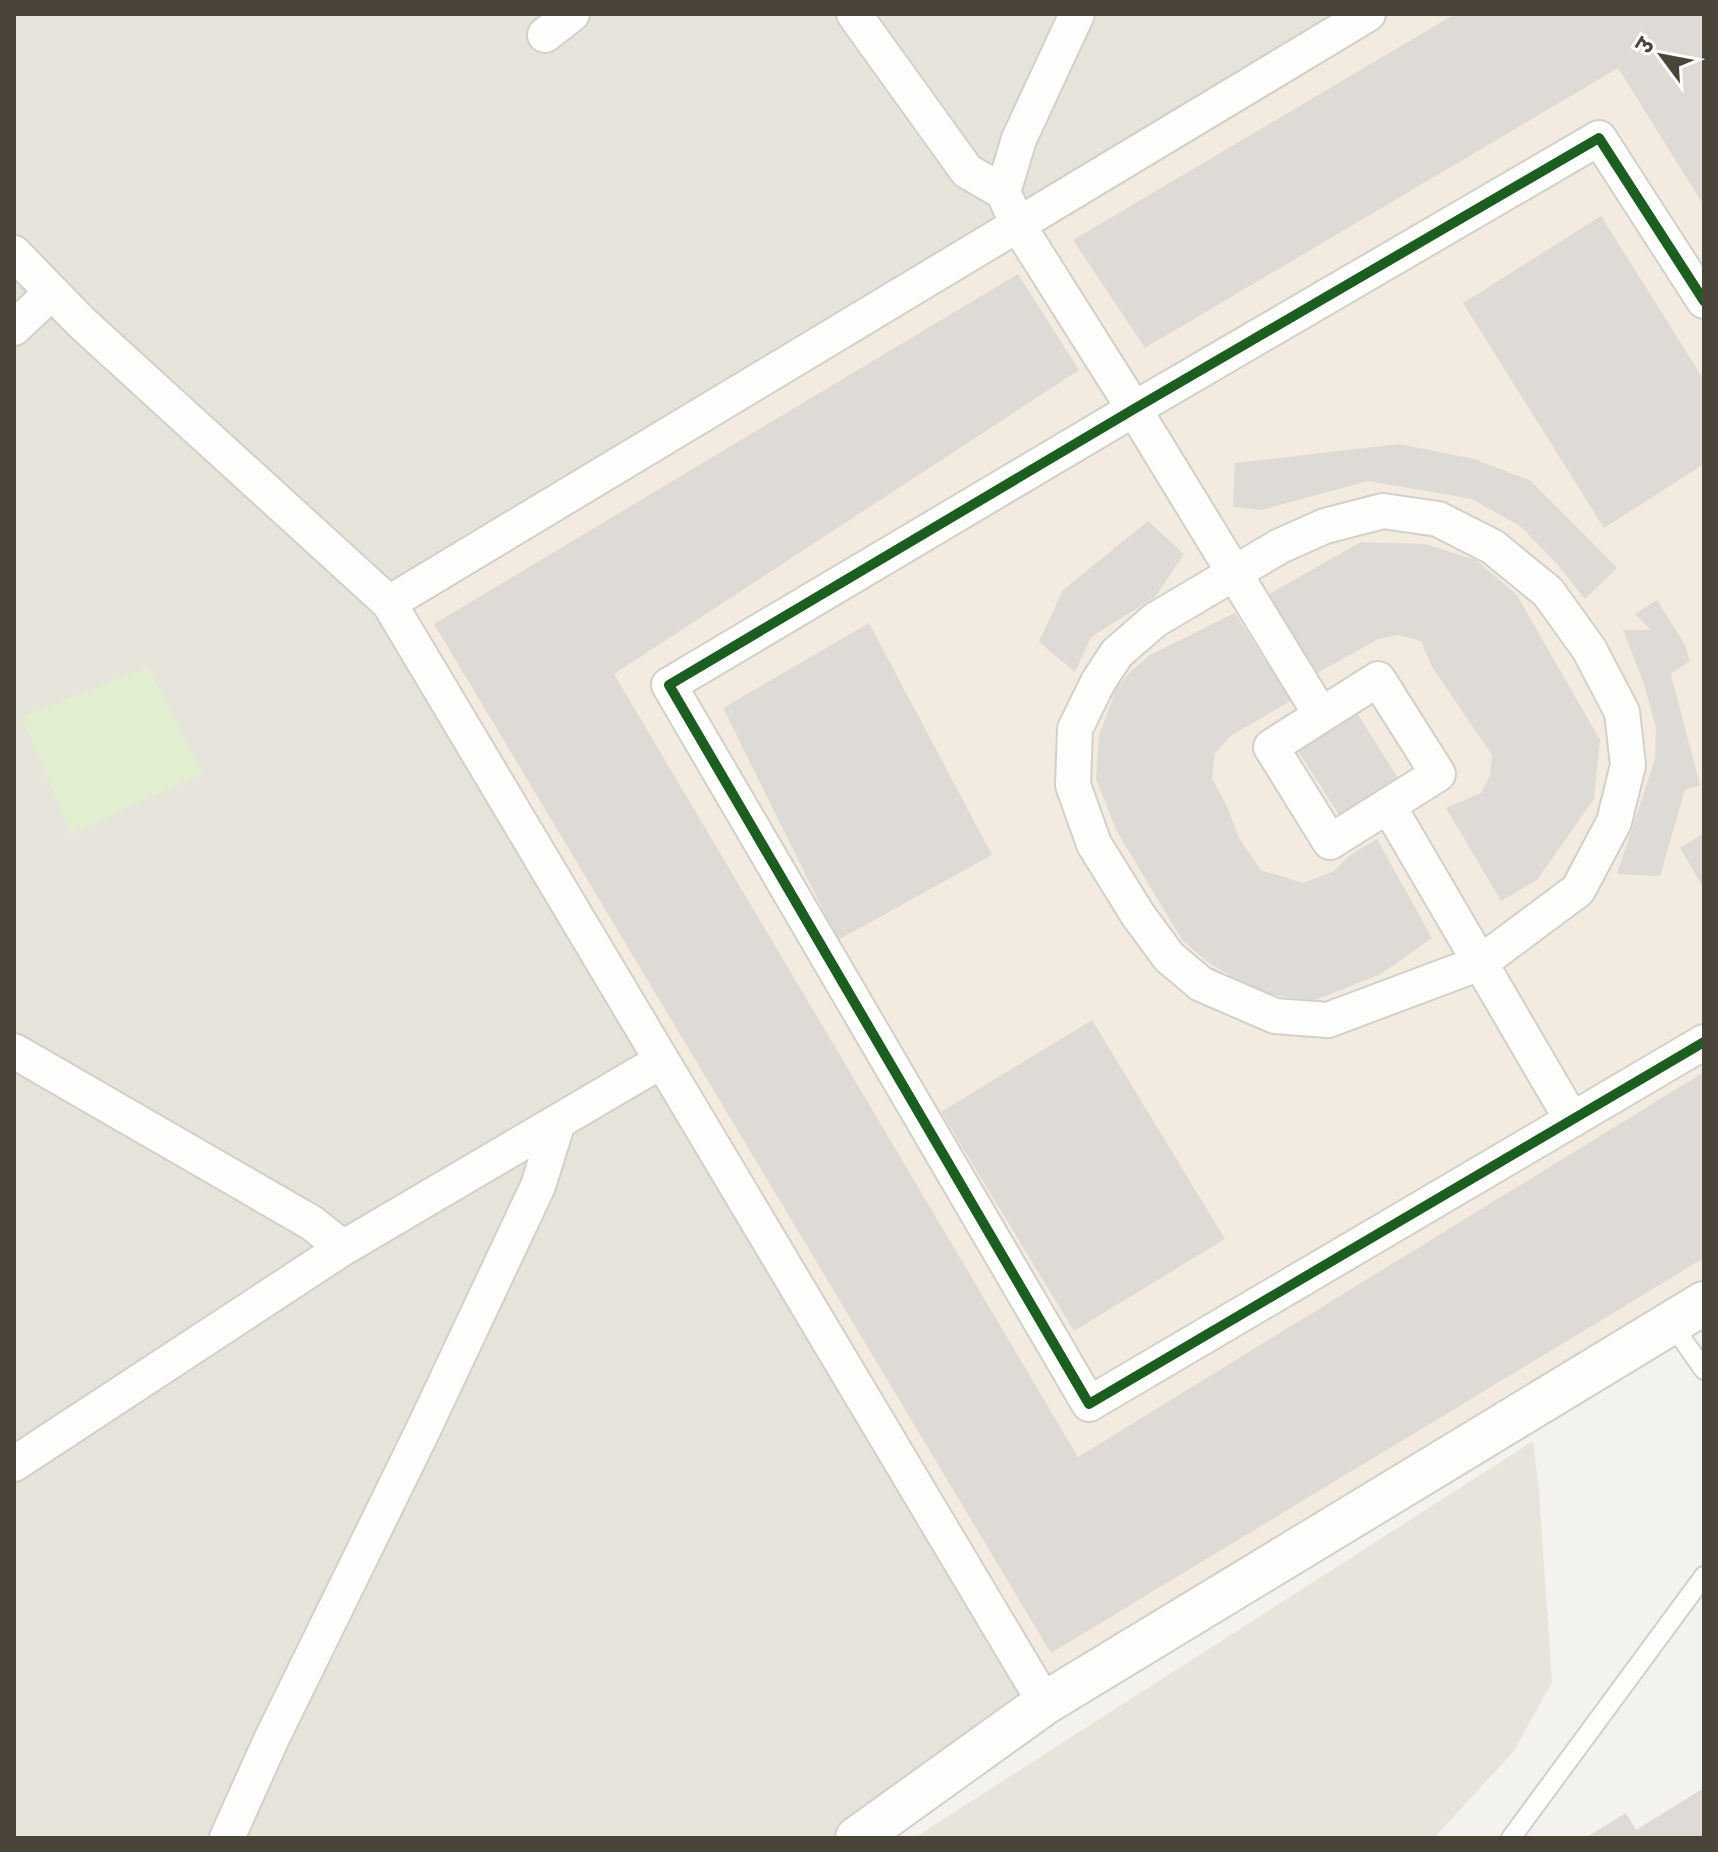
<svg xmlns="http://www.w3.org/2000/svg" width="1718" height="1852" font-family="Poppins,'Noto Sans Devanagari',sans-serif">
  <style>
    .residential { fill: #e7e4dc }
    .commercial { fill: #f3ebdf }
    .green { fill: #e1eecf }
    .building { fill: #dedbd6 }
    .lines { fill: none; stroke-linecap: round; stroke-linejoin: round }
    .service-casing { stroke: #d2d0cb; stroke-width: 22 }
    .minor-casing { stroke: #d2d0cb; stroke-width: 38 }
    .tertiary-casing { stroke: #d2d0cb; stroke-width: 46 }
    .service { stroke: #fdfdfc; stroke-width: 18 }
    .minor { stroke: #fdfdfc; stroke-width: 34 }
    .tertiary { stroke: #fdfdfc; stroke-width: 42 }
    .cycleway-casing { stroke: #fff; stroke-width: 15 }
    .cycleway { stroke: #1b5e20; stroke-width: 10 }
  </style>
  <rect width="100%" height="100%" fill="#f4f2ee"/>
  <path class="residential" d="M14,14H850L999,195L1039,1702L849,1838H14Z
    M860,14H1073L1000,184Z
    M1082,14H1362L1020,219L1023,140Z
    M1533,1441L1539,1491L1552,1682L1514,1751L1434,1838H914Z"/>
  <path class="commercial" d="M1375,14H1704V1297L1046,1697L394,605Z"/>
  <path class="green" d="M148,667L203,773L71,834L22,717Z"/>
  <path class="building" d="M1455,14H1704V206L1618,68L1145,348L1073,240Z
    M1601,216L1704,380V464L1604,528L1463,303Z
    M1018,274L1079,370L614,674L1078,1457L1704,1072V1258L1051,1653L434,624Z
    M1399,444L1474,459L1531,481L1617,568L1585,599L1557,564L1520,526L1472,499L1368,481L1262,510L1233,507L1235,463Z
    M1148,521L1184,554L1155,597L1091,637L1075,672L1039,642L1063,590Z
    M1361,542L1425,544L1476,560L1517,595L1600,740L1594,799L1537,880L1501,901L1446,808L1481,793L1490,775L1492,755L1432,667L1421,641L1397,635L1378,639L1316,674L1264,597Z
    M1657,600L1685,645L1690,661L1671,674L1700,785L1685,790L1660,876L1617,874L1655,759L1656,728L1644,684L1623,630H1651L1635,614Z
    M1235,613L1291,701L1232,735L1215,753L1212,778L1227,806L1239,838L1261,870L1303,883L1334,871L1350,855L1377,839L1432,938L1381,974L1313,1001L1260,993L1209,963L1183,941L1117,832L1096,779L1099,735L1116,689L1129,673L1150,655Z
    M869,623L992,855L838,940L723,708Z
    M1357,713L1398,778L1339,815L1298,751Z
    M1704,833V889L1680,848Z
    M1092,1020L1225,1239L1074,1331L941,1112Z
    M1704,1788V1838H1585L1626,1813L1636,1830Z"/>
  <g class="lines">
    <defs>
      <path id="service" d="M1671,1323L1704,1370
        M1511,1838L1704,1576"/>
      <path id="minor" d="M854,14L967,171L1003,192
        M1077,14L1019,139L1003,192L1018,225L1134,409L1321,715
        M545,35L572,14
        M14,253L81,322L389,603
        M1704,301L1599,138L1134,409L669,685L1089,1404L1704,1042
        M14,328L52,292
        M1383,511L1438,519L1493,547L1548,592L1589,649L1622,712L1628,765L1614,822L1578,890L1480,963L1328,1020L1275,1016L1201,984L1169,957L1138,915L1094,844L1073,785L1075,729L1098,682L1117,653L1155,620L1280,546L1325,526Z
        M1378,679L1438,774L1330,842L1271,747Z
        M1388,805L1572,1120
        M14,1051L312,1223L343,1248
        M14,1464L343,1248L661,1061
        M1045,1703L389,603L1368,14
        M227,1838L271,1740L424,1428L538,1186L558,1122"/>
      <path id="tertiary" d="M857,1838L1045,1703L1704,1303"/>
    </defs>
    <use href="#service" class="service-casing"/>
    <use href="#minor" class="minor-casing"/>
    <use href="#tertiary" class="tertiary-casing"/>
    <use href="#service" class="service"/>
    <use href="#minor" class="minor"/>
    <use href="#tertiary" class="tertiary"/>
    <defs>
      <path id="cycleway" d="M1704,301L1599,138L1134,409L669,685L1089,1404L1704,1042"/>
    </defs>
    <use href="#cycleway" class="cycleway-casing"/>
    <use href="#cycleway" class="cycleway"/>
  </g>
  <rect width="1718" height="1852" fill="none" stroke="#4b4439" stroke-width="32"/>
  <g transform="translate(1662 56) rotate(302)" stroke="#ffffff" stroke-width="6" paint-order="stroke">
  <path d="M0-6L14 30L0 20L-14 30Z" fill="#4b4439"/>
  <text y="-12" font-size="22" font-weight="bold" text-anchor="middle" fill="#4b4439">उ</text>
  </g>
</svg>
